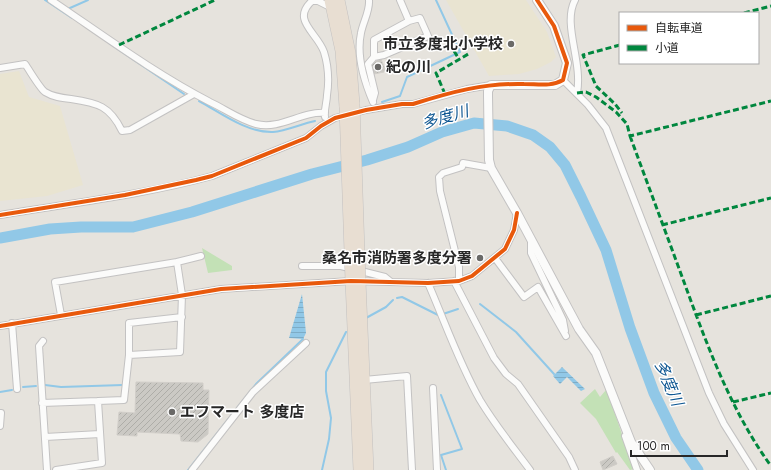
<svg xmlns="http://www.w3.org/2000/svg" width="771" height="470" font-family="Jost,'Noto Sans JP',sans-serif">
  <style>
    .education { fill: #e9e4d1 }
    .park { fill: #c3e1b6 }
    .water { fill: url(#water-rules) }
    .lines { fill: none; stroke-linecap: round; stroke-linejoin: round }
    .stream { stroke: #91c8e7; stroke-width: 2 }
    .river { stroke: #91c8e7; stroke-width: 11 }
    .building { fill: url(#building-hatch); stroke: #d1cec9 }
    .street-casing { stroke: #c3c2c2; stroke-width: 8 }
    .secondary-casing { stroke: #c3c2c2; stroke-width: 10 }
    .highway-casing { stroke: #c3c1c0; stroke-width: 12 }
    .street { stroke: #fbfbfa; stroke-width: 6 }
    .secondary { stroke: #fbfbfa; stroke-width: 8 }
    .highway { stroke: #e8ded2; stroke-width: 11 }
    .highway-bridge-casing { stroke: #c3c1c0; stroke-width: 12; stroke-linecap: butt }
    .highway-bridge { stroke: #e8ded2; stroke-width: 11 }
    .quiet { stroke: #00873e; stroke-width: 3; stroke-dasharray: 6 3; stroke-linecap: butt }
    .cycleway-casing { stroke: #fff; stroke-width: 6 }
    .cycleway { stroke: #e8590c; stroke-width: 4 }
    .poi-dot { fill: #6a6967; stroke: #fff; stroke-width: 1.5 }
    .labels { text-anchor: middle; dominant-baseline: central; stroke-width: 3; stroke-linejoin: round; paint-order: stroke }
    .poi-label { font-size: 15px; font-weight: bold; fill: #272727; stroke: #fff; text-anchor: end }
    .water-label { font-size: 16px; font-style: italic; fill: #105893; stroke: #fff }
  </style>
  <defs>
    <pattern id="water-rules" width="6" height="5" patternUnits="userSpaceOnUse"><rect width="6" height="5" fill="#91c8e7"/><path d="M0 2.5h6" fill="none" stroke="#7dacc6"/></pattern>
    <pattern id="building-hatch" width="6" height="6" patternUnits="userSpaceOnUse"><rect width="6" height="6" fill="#cbc9c4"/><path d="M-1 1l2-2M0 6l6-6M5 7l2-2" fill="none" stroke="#aeada8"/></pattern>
  </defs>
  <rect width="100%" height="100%" fill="#e6e3dd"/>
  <path class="education" d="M446,0H526L547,32L556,57L551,62L537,69L519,74L489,76Z
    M19,71L29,97L60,106L83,185L47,196L0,201V74Z"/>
  <path class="park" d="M202,248L232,266V270L208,273Z
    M595,389L600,397L606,390C617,416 624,443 634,469L630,470L617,452L616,453L596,419L580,403Z"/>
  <path class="water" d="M302,294L306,333L303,339L289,338Z
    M562,367L585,389L581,391L567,377L560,384L553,376Z"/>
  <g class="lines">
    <path class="stream" d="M45,0L72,18
      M70,8L88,0
      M109,43L184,94
      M199,101C221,113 247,133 273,132C286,131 301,124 315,121
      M382,102L400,96L407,77L460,52L436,0
      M397,298L402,297L438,315
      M480,304L516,332L554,374
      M443,314L458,309
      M366,318L386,307L393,300
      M45,385L61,387L123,385
      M23,387L36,386
      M0,392L12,390
      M441,395L462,449L441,455L446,470
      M188,470L256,384L303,339
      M322,470L329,439L331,418L326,391V372L346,332"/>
    <path class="river" d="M0,238L50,229L81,227H133L192,212L312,174L367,160L408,147L442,132L474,123L507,126L533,135L550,147L565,165L581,197L606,250L630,328L654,393L676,438L698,470"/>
  </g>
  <path class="building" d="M381,59L385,69L384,72L374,74L371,64Z
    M136,382L203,383V390H209L208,434L198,442L181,441L180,434L137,432V436L117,435L119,412L135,413Z
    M613,456L617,464L603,470L600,462Z"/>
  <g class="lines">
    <defs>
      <path id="street" d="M51,0C103,35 154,73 210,102C225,109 240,120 256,124C281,130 301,111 325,113
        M313,0C290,20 317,32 324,52C328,65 329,82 327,95C327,102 324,109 325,117
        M369,0C370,11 363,22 361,33C356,56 364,81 373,102
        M400,0L409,21
        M575,0C562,24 583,62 577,93
        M312,1H318L332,8
        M0,68L25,64C30,71 39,87 45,92C53,97 62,98 71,99C98,103 110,106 122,131L130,130L194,94
        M563,80L588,105L606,128L709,393L724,424L753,470
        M373,100L375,93L368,64L374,57V40L409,21L420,18L428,36L384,55L374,57
        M0,215C71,203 143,195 212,176L306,138L321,126L335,118L366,110L402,104H413L467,89L491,85
        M531,241V253L563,320L565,331
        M495,258L524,297L538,287L566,336
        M177,262L201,256
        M302,266H341L385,277L390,281
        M454,281L494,358L506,374L518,384L569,457L575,470
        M459,281V267L440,191L439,177L443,173L462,167L463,163L491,168
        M428,283C445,322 459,363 480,400C495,425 513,447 530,470
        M12,323L17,389
        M0,326L221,289L351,281L428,283L459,281L472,276L505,249L514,230L517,213
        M43,341L39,346L47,470
        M129,355V323L182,317
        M364,380L407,376L412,470
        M433,388L437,470
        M42,403L98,401
        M0,426L1,413
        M625,436L637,470
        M45,437L100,434
        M56,470L102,463L98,401L124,400L129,355L180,352L182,295L177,262L55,282L61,315
        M192,470L253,392L306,343"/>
      <path id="secondary" d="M537,0L554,26L567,63L563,80L555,85H491L488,91V96L489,160L491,168L517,213L579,329L596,353L631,442L650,470"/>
      <path id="highway" d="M330,0L341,51L345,107
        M339,0L350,53L354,104
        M351,281L359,470
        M360,281L368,470"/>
    </defs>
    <use href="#street" class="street-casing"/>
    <use href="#secondary" class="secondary-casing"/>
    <use href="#highway" class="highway-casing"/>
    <use href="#street" class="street"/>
    <use href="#secondary" class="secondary"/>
    <use href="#highway" class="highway"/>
    <defs>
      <path id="highway-bridge" d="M354,104L360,281
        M345,107L351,281"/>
    </defs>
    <use href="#highway-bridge" class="highway-bridge-casing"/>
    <use href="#highway-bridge" class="highway-bridge"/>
    <path class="quiet" d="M744,13L771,6
      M119,45L215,0
      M620,45L583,55L596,86L615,104L622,113
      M454,51L459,59
      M577,93L586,92L596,97L616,112L627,124L630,136L771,101
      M445,94L436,73L470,53
      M630,136C648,185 666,233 684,282C707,345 731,411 771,466
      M662,225L771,198
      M696,315L771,296
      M733,402L771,393"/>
    <defs>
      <path id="cycleway" d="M0,215L125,195L196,180L212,176L306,138L321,126L335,118L366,110L402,104H413C451,92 484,83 524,84C538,84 551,87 563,80L567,63L554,26L537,0
        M0,326L221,289L351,281L428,283L459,281L472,276L505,249L514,230L517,213"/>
    </defs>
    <use href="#cycleway" class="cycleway-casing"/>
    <use href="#cycleway" class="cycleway"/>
  </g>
  <g class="poi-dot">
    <circle cx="511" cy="44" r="4"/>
    <circle cx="378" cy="67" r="4"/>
    <circle cx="480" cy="258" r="4"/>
    <circle cx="172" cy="412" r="4"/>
  </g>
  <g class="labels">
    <g class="poi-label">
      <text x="503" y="44">市立多度北小学校</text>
      <text x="386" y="67" text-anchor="start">紀の川</text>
      <text x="472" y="258">桑名市消防署多度分署</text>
      <text x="180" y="412" text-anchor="start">エフマート 多度店</text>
    </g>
    <g class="water-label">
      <text transform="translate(445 117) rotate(-16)">多度川</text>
      <text transform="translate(669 383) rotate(67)">多度川</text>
    </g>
  </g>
  <rect x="619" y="12" width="140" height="52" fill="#ffffff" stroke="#a9a9a9"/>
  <rect x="627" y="25" width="20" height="6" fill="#e8590c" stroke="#a9a9a9"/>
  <text x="655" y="32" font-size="12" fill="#272727">自転車道</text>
  <rect x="627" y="45" width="20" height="6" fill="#00873e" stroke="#a9a9a9"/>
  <text x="655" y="52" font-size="12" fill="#272727">小道</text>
  <path d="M631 450v6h96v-6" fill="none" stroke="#272727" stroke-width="2"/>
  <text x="637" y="450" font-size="12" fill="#272727" stroke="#ffffff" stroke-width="3" paint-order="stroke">100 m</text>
</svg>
